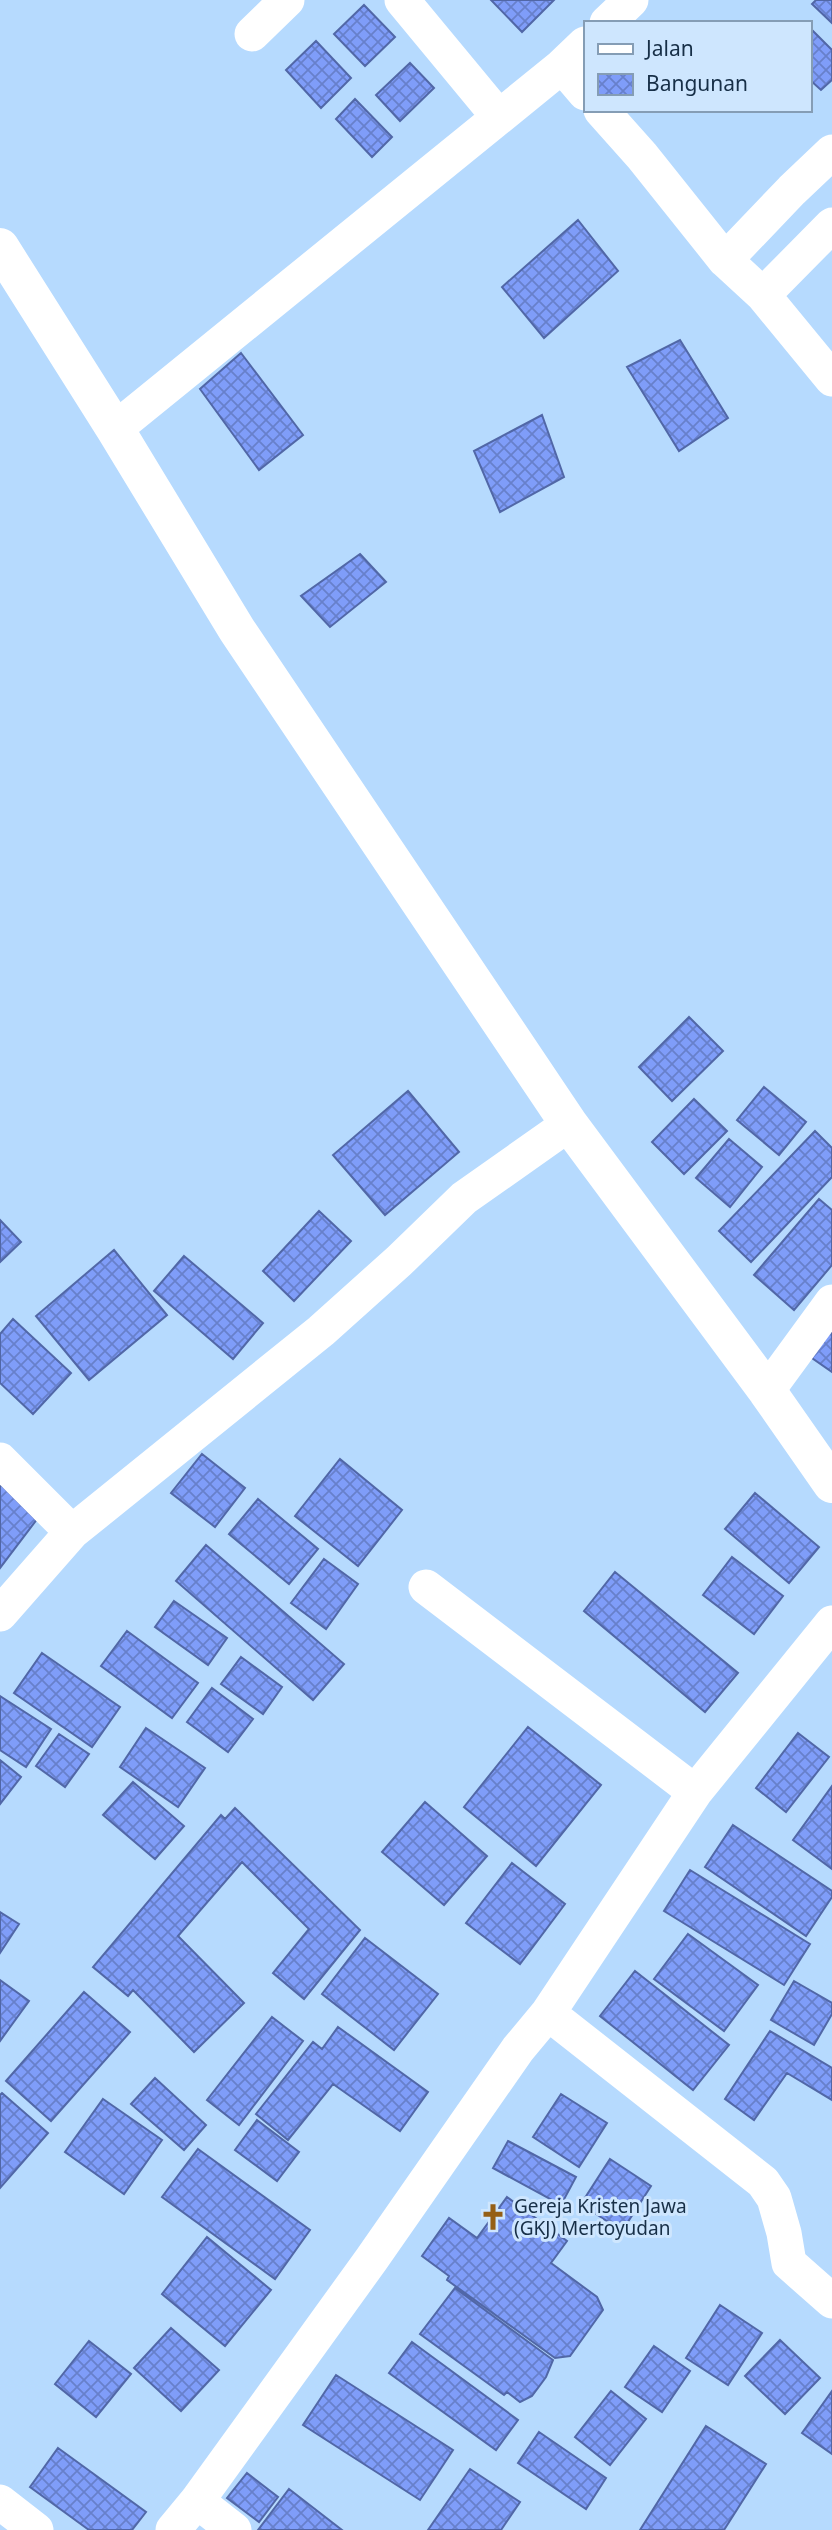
<svg xmlns="http://www.w3.org/2000/svg" width="832" height="2530" font-family="'Noto Sans',sans-serif">
  <style>
    .building { fill: url(#building-cross-hatch); stroke: #5167a7; stroke-width: 2 }
    .lines { fill: none; stroke-linecap: round; stroke-linejoin: round }
    .minor { stroke: #fff; stroke-width: 35 }
    .tertiary { stroke: #fff; stroke-width: 38 }
    .labels { text-anchor: middle; dominant-baseline: central; stroke-width: 6; stroke-linejoin: round; paint-order: stroke }
    .poi-label { font-size: 19px; fill: #172f47; stroke: #cee6fe; text-anchor: start }
  </style>
  <defs>
    <pattern id="building-cross-hatch" width="8" height="8" patternUnits="userSpaceOnUse" patternTransform="scale(1.75)"><rect width="8" height="8" fill="#7f9df9"/><path d="M0 0l8 8M0 8l8-8" fill="none" stroke="#6780cb"/></pattern>
  </defs>
  <rect width="100%" height="100%" fill="#b6dafe"/>
  <path class="building" d="M491,0H554L522,32Z
    M816,0H832V23L812,4Z
    M364,5L395,37L365,66L334,34Z
    M809,27L832,50V80L821,90L809,79Z
    M316,41L351,78L321,108L286,70Z
    M410,63L434,88L400,121L376,95Z
    M355,99L392,137L372,157L336,119Z
    M578,220L618,271L544,338L502,287Z
    M680,340L728,418L679,451L627,367Z
    M241,353L303,435L259,470L200,389Z
    M542,415L564,477L500,512L474,451Z
    M360,554L386,582L330,627L301,596Z
    M689,1017L723,1051L672,1101L639,1067Z
    M764,1087L806,1122L779,1155L737,1120Z
    M408,1091L459,1152L385,1215L333,1155Z
    M694,1099L727,1131L684,1174L652,1142Z
    M815,1131L832,1148V1177L751,1262L719,1231Z
    M729,1139L762,1167L730,1207L696,1178Z
    M819,1199L832,1210V1265L794,1310L754,1275Z
    M319,1211L351,1241L294,1301L263,1271Z
    M0,1220L21,1242L0,1262Z
    M114,1250L167,1315L89,1380L36,1316Z
    M184,1256L263,1323L233,1359L154,1291Z
    M13,1319L71,1373L33,1414L0,1383V1334Z
    M832,1324V1372L809,1356Z
    M202,1454L245,1488L215,1527L171,1493Z
    M340,1459L402,1510L358,1566L295,1516Z
    M0,1484L41,1514L0,1568Z
    M755,1493L819,1547L789,1583L725,1529Z
    M258,1499L318,1549L289,1584L229,1534Z
    M206,1545L344,1664L313,1700L176,1581Z
    M732,1557L783,1596L754,1634L703,1595Z
    M324,1559L358,1584L326,1629L291,1603Z
    M615,1572L738,1673L705,1712L584,1611Z
    M174,1601L227,1638L208,1665L155,1627Z
    M127,1631L198,1683L172,1718L101,1666Z
    M42,1653L120,1707L92,1747L14,1693Z
    M241,1657L282,1687L263,1714L221,1684Z
    M212,1688L253,1719L228,1752L187,1722Z
    M0,1696L51,1729L26,1767L0,1750Z
    M528,1727L601,1785L536,1866L464,1807Z
    M146,1728L205,1768L178,1807L120,1767Z
    M798,1733L829,1757L786,1812L756,1788Z
    M59,1734L89,1754L65,1787L36,1766Z
    M0,1760L21,1777L0,1804Z
    M133,1782L184,1826L155,1859L103,1815Z
    M832,1786V1869L793,1840Z
    M425,1802L487,1856L444,1905L382,1852Z
    M235,1808L360,1930L304,1999L273,1973L309,1929L242,1862L178,1936L244,2003L194,2052L133,1990L128,1996L93,1967L221,1815L225,1819Z
    M733,1825L832,1891V1897L806,1936L705,1867Z
    M512,1863L565,1904L520,1964L466,1923Z
    M690,1870L810,1944L784,1985L664,1911Z
    M0,1912L19,1924L0,1953Z
    M688,1934L758,1985L724,2031L654,1979Z
    M365,1938L438,1994L394,2050L322,1994Z
    M635,1971L729,2045L693,2090L600,2016Z
    M0,1980L29,2001L0,2041Z
    M794,1981L832,2003V2014L814,2045L771,2020Z
    M84,1992L130,2032L51,2121L6,2081Z
    M272,2017L303,2041L239,2125L207,2100Z
    M338,2027L428,2092L400,2131L333,2084L288,2140L256,2114L313,2042L322,2049Z
    M770,2031L832,2068V2100L787,2073L754,2120L725,2099Z
    M155,2078L206,2125L184,2150L131,2104Z
    M2,2093L48,2133L0,2188V2095Z
    M561,2094L607,2123L579,2167L533,2137Z
    M103,2099L162,2140L124,2194L65,2152Z
    M257,2120L299,2152L277,2181L235,2150Z
    M508,2141L576,2177L561,2205L493,2168Z
    M198,2149L310,2230L275,2279L162,2197Z
    M610,2159L651,2186L622,2231L581,2204Z
    M507,2197L567,2241L551,2263L597,2297L603,2310L570,2356L555,2358L447,2280L449,2276L422,2256L449,2218L477,2238Z
    M207,2237L271,2290L225,2346L162,2294Z
    M455,2288L553,2360L546,2377L532,2396L520,2402L507,2392L504,2395L420,2334Z
    M720,2305L762,2333L728,2385L686,2358Z
    M171,2328L219,2370L181,2411L134,2368Z
    M780,2340L820,2378L785,2414L745,2376Z
    M89,2341L131,2374L96,2417L55,2384Z
    M412,2342L518,2420L496,2450L389,2373Z
    M654,2346L690,2371L662,2412L625,2387Z
    M336,2375L453,2450L420,2500L303,2425Z
    M611,2391L646,2419L610,2465L575,2437Z
    M832,2391V2454L802,2433Z
    M706,2426L766,2464L724,2530H640Z
    M539,2432L606,2478L586,2509L518,2463Z
    M58,2448L146,2512L132,2530H89L30,2487Z
    M470,2469L520,2502L501,2530H428Z
    M247,2473L278,2497L259,2522L227,2498Z
    M289,2489L342,2530H258Z"/>
  <g class="lines">
    <path class="minor" d="M402,0L498,116
      M607,23L631,0
      M252,34L287,0
      M562,66L585,44
      M601,110L642,156L725,260L763,295L832,379
      M725,260L792,190L832,152
      M763,295L832,225
      M115,429L562,66L585,93
      M767,1391L832,1302
      M0,1460L72,1532
      M426,1587L695,1792
      M0,1614L72,1532L321,1331L399,1261L464,1198L569,1124
      M548,2013L763,2182L774,2198L784,2233L789,2263L832,2301
      M197,2501L234,2530
      M0,2502L36,2530
      M173,2530L197,2501L371,2260L518,2049L548,2013L695,1792L832,1623"/>
    <path class="tertiary" d="M0,247L115,429L237,630L569,1124L767,1391L832,1484"/>
  </g>
  <defs>
    <symbol id="church-bare" viewBox="-9 -9 18 18"><path d="M-1.2-6h2.4v3.5h3.3v2.4h-3.3V6h-2.4V-.1h-3.3v-2.4h3.3Z" fill="#955f15" stroke="#cee6fe" stroke-width="2.5" paint-order="stroke"/></symbol>
  </defs>
  <g fill-rule="evenodd">
    <use href="#church-bare" x="474" y="2198" width="38" height="38"/>
  </g>
  <g class="labels">
    <g class="poi-label">
      <text x="514" y="2206">Gereja Kristen Jawa<tspan x="514" dy="22">(GKJ) Mertoyudan</tspan></text>
    </g>
  </g>
  <rect x="584" y="21" width="228" height="91" fill="#cee6fe" stroke="#859db5" stroke-width="2"/>
  <rect x="598" y="44" width="35" height="10" fill="#ffffff" stroke="#859db5" stroke-width="2"/>
  <text x="646" y="56" font-size="21" fill="#172f47">Jalan</text>
  <rect x="598" y="74" width="35" height="21" fill="url(#building-cross-hatch)" stroke="#859db5" stroke-width="2"/>
  <text x="646" y="91" font-size="21" fill="#172f47">Bangunan</text>
</svg>
